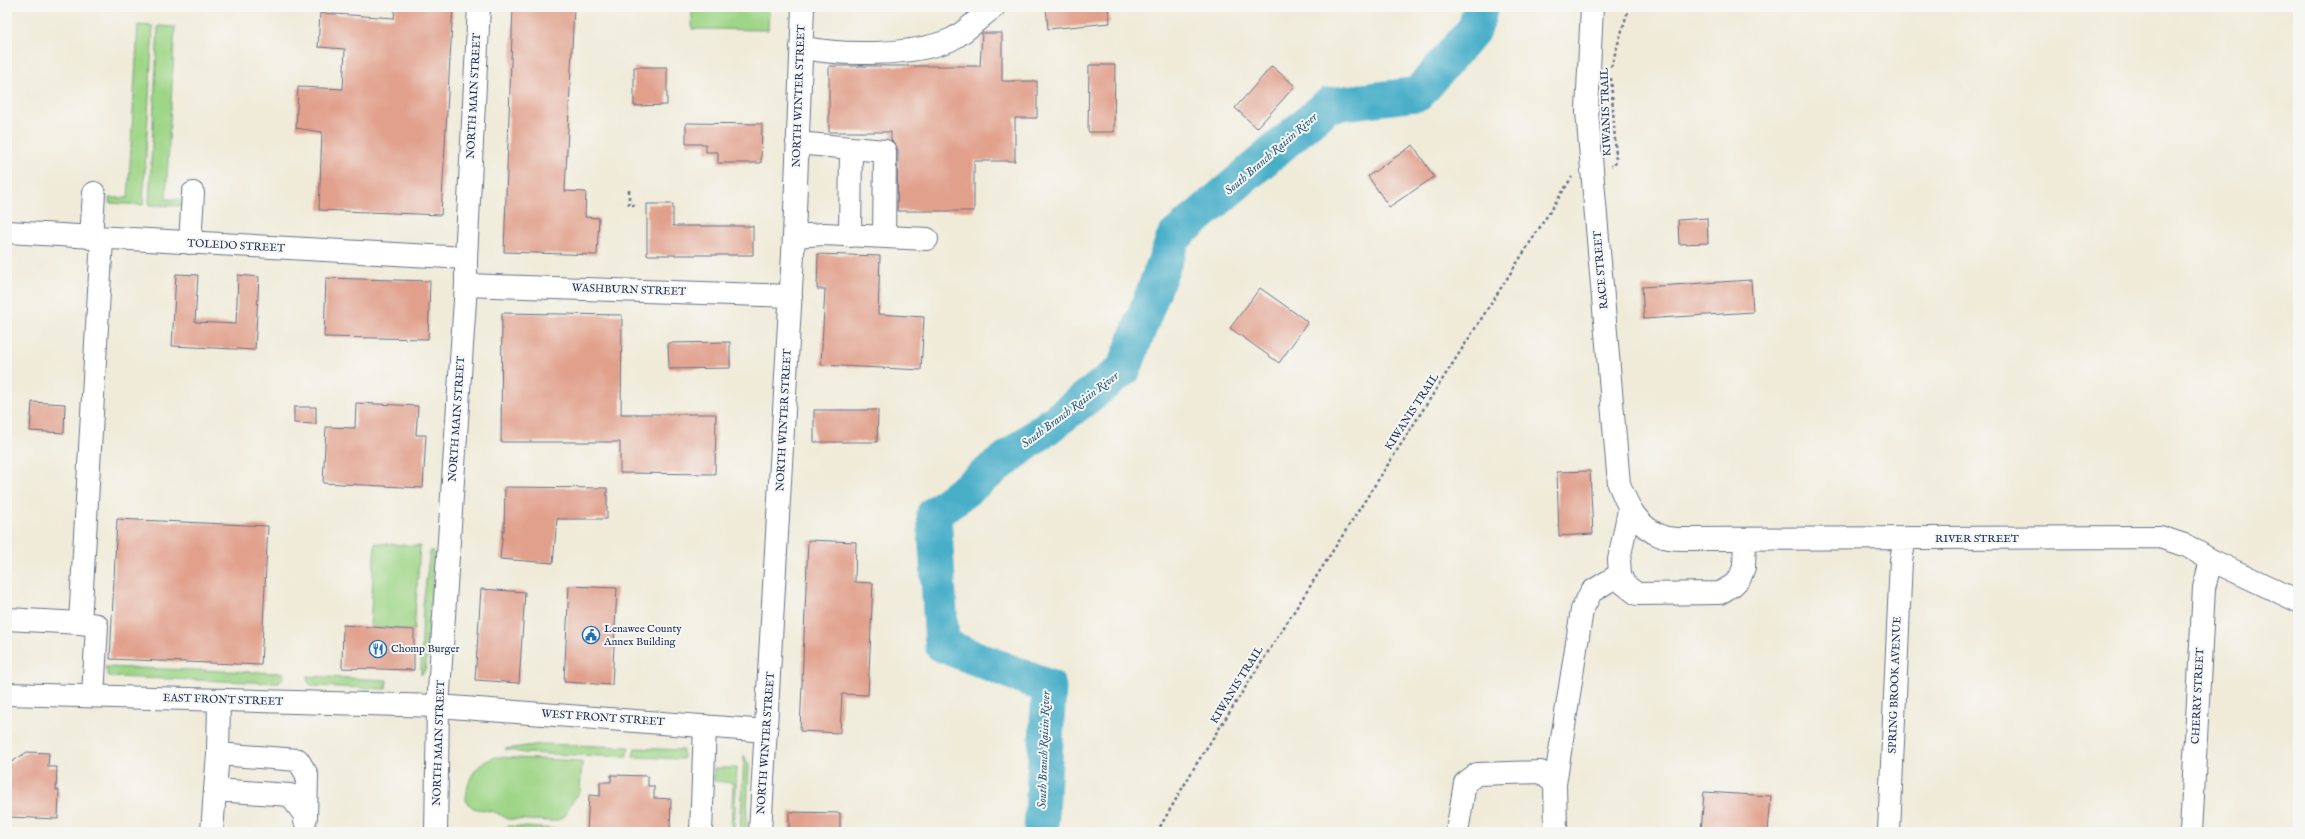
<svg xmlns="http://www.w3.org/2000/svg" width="2305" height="839" font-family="'IM FELL English',serif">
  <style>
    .green { fill: #9ed586; stroke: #5c8272 }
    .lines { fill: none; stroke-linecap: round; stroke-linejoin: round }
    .river { stroke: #4aafc9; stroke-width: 35 }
    .building { fill: #e1a08c }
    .minor-casing { stroke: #667189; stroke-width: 24 }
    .major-casing { stroke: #667189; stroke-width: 24 }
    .path { stroke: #667189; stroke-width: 2.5; stroke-dasharray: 3 3; stroke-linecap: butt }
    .minor { stroke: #fff; stroke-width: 22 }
    .major { stroke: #fff; stroke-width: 22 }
    .labels { text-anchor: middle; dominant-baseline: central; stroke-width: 4; stroke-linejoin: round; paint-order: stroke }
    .street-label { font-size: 11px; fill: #1b2f5e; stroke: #f6f6f2 }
    .poi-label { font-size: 11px; fill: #1b2f5e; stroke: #f6f6f2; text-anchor: start }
    .water-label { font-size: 12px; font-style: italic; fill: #2b5c83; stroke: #f6f6f2 }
  </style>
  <rect width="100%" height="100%" fill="#f6f6f2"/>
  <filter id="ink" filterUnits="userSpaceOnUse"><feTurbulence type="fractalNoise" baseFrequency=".025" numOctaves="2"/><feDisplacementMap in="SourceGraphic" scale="8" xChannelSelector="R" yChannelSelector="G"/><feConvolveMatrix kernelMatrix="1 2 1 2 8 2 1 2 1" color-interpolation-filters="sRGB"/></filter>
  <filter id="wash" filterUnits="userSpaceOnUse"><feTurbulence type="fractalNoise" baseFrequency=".012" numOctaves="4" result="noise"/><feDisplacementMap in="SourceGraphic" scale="16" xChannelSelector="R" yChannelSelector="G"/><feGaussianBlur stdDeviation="0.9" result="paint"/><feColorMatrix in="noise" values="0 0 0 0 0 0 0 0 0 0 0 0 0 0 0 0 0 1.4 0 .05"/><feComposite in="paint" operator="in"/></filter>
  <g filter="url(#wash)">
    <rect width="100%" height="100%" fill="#f0ebd9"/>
    <path class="green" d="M692,7H769L768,30L692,29Z
      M138,25L153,26L143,205L109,203V198H128Z
      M158,26L175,27L166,199L184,200V206L149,205Z
      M375,543L420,546L414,630L370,627Z
      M430,551H434L427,657L425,670L421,675L423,604Z
      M105,667L283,673L284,676L279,683L112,677L108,675Z
      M307,676L387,680L386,689L312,686L308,682Z
      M542,744L629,747L626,757L524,753L505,749Z
      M635,748L683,750V759L633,757Z
      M744,755L749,766L746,832H740Z
      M496,757L582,761L580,792L571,803L566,815L560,819L553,821L508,819L495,812L473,808L466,801C467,779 474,764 496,757Z
      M714,768H737L734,832H731L733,783L714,781Z
      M508,826L558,829L564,832H481H497Z"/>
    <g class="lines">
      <path class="river" d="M1041,832L1049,687L942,645L934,514L1124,369L1174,237L1328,105L1418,94L1475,28L1481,7"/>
    </g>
    <g id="blocks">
      <path class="building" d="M395,7H453L441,215L319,210L322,132L296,128L298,87L343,89L345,49L318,47L320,13L394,18Z
        M513,7H574L565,191L586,192L585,217L599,218L597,255L504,252Z
        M1046,7H1108L1110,23L1048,29Z
        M982,33H1002V81H1037V118H1015V161H974V211H897L898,151L896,145L891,140V132H829V66H980Z
        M1089,65H1115L1114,132H1088Z
        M1272,66L1295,86L1257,128L1235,108Z
        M634,67H667V105L634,106Z
        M686,123L762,124L761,163H718V152H706V144H686Z
        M1413,145L1434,177L1389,207L1368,176Z
        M647,204H673V226H753V255H647Z
        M1707,218L1708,243L1679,244L1678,220Z
        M818,254L880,256L878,314L924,317L921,370L821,365L825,289H817Z
        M176,274L198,275L195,322L236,324L238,275L259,277L255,350L172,346Z
        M326,278L430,281L428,339L324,337Z
        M1751,280L1753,312L1644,319L1642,287Z
        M1260,288L1308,322L1279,363L1230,328Z
        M502,313L622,315L621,414H716L715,474L620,473V442H501Z
        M730,342V368L669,369L668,343Z
        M32,402L65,404L64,433L30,431Z
        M356,403L418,406L416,435H426L423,488L323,483L326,427L355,428Z
        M294,407H316V424L294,423Z
        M814,410H878L877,442H814Z
        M1590,471L1593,534L1559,536L1557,472Z
        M505,487L607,488V519H557L553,563L500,559L503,530L504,531Z
        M117,519L268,526L261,665L110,659Z
        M808,540L856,542L855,582L873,583L868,695L842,694L840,733L800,731Z
        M569,586L617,588L612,685L564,682Z
        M481,589L525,592L519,683L475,680Z
        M343,625L414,630V670L342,668Z
        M27,752L49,753L48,767H57L56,790H59L58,819L7,817V765Z
        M611,775L648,776V786H654V798L671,799L670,832H587L589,795L600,796V782H611Z
        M1704,792L1771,796L1768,832H1701Z
        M789,812L840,813V832H789Z"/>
    </g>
  </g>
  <g filter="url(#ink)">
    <use href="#blocks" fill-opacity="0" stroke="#667189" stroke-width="1"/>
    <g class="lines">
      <defs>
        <path id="minor" d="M479,7L466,258V285L438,706L767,731
          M1592,7L1587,111L1619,484C1628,507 1637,526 1661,536C1670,540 1683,539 1692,539L2160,537L2187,546L2211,560L2298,601
          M801,47C840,56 912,56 950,40C967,32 979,17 994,7
          M797,143L851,148L850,236
          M851,148L885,151L884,237
          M7,232L466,258
          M794,236L824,234L927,239
          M91,238L94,193
          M190,243L193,193
          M466,285L791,296
          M1629,510L1619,560L1620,574L1624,584L1637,594L1720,593L1733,585L1740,578L1744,567L1745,540
          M7,619L80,623L102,239
          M80,623L97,625L93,696
          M218,754L219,700
          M1555,784L1582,610L1591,592L1620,574
          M215,790L218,754L298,760L307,775L306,817
          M212,832L215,790L290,795L306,817L305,821
          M701,832L705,726
          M760,832L794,236L803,7
          M1457,832L1465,783L1477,774L1541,772L1555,784L1556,832
          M1889,832L1901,560L1905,539
          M2191,832L2204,588L2211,560"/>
        <path id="major" d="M7,694L438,706L436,832"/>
      </defs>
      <use href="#minor" class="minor-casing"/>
      <use href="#major" class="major-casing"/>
      <path class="path" d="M1611,67L1629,7
        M1611,78L1616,156L1615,165H1611
        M629,190V205H636
        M1157,832L1197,763L1572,177"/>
      <use href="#minor" class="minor"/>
      <use href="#major" class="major"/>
    </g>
  </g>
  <defs>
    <symbol id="civic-ring" viewBox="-11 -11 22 22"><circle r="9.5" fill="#f6f6f2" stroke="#1f6fb2" stroke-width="1.5"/><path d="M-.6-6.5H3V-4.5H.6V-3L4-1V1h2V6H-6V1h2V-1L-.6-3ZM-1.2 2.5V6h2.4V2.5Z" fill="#1f6fb2"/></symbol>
    <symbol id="restaurant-ring" viewBox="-11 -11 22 22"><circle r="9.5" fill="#f6f6f2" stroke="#1f6fb2" stroke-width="1.5"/><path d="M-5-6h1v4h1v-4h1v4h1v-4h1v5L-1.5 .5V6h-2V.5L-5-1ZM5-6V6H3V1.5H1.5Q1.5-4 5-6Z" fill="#1f6fb2"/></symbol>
  </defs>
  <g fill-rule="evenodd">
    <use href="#civic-ring" x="581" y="625" width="20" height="20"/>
    <use href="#restaurant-ring" x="368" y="639" width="20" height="20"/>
  </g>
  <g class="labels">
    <g class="street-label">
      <text transform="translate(474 96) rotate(-87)">NORTH MAIN STREET</text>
      <text transform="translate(799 96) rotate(-88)">NORTH WINTER STREET</text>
      <text transform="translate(1606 112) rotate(-92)">KIWANIS TRAIL</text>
      <text transform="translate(236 246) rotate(3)">TOLEDO STREET</text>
      <text transform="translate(1601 270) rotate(-95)">RACE STREET</text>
      <text transform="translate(629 290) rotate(2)">WASHBURN STREET</text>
      <text transform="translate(1412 412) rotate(-57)">KIWANIS TRAIL</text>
      <text transform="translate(457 419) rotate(-86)">NORTH MAIN STREET</text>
      <text transform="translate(784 420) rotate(-87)">NORTH WINTER STREET</text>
      <text x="1977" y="539">RIVER STREET</text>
      <text transform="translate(1237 685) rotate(-58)">KIWANIS TRAIL</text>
      <text transform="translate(1895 685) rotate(-88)">SPRING BROOK AVENUE</text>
      <text transform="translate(2198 696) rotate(-87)">CHERRY STREET</text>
      <text transform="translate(223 700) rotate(2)">EAST FRONT STREET</text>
      <text transform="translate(603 718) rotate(4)">WEST FRONT STREET</text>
      <text transform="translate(439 743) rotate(-88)">NORTH MAIN STREET</text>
      <text transform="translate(766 743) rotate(-86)">NORTH WINTER STREET</text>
    </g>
    <g class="poi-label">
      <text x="604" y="629">Lenawee County<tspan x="604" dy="13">Annex Building</tspan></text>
      <text x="391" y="649">Chomp Burger</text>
    </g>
    <g class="water-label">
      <text transform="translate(1271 154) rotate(-41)">South Branch Raisin River</text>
      <text transform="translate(1070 410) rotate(-37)">South Branch Raisin River</text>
      <text transform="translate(1044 750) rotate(-88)">South Branch Raisin River</text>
    </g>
  </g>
  <rect width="2305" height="839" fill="none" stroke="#f6f6f2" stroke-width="24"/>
</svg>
